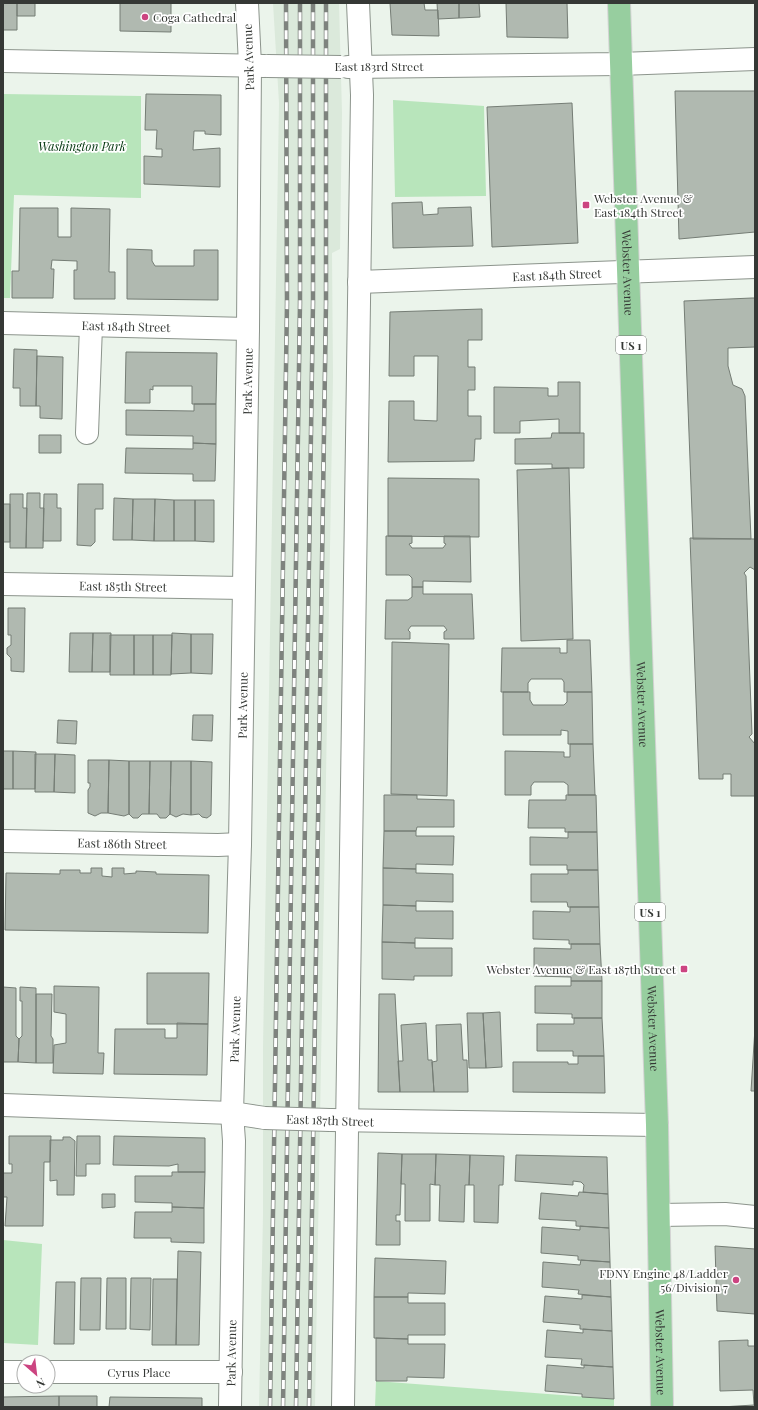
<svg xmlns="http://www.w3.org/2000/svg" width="758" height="1410" font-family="'Playfair Display',serif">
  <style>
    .built { fill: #dbe9db }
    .green { fill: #b8e5bb }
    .building { fill: #b0b9b0; stroke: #757d75 }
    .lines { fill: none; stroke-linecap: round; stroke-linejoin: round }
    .minor-casing { stroke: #8c948c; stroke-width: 24 }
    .major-casing { stroke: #d3d3d3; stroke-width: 24 }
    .minor { stroke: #fff; stroke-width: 22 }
    .major { stroke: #97ce9f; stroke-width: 22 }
    .rail-casing { stroke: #7e837e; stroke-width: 4.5 }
    .rail { stroke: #fff; stroke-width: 3; stroke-dasharray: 9; stroke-linecap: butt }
    .minor-bridge-casing { stroke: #8c948c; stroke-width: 24; stroke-linecap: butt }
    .minor-bridge { stroke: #fff; stroke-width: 22 }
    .poi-dot { fill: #cc4481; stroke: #fff; stroke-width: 1.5 }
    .labels { text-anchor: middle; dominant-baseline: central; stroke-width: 3.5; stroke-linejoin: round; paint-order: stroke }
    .shield { fill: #fff; stroke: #727472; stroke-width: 1 }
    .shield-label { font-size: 11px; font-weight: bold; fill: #353835 }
    .poi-label { font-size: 12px; fill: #353835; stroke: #fff; text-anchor: start }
    .street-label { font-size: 12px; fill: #353835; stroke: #fff }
    .park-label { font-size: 12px; font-style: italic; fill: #03360f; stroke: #fff }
  </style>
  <rect width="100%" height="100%" fill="#ebf4eb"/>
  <path class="built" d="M273,3H339L342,113L340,249L332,253L333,376L315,1407H259L263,1215V1048L279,103Z"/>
  <path class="green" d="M3,94L141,96V198L14,195L10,298H3Z
    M393,100L484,106L486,196L395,197Z
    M3,1240L42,1244L38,1345L3,1343Z
    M376,1381L614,1399V1407H375Z"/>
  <path class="building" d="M3,3H17V30H3Z
    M17,3H35V16H17Z
    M120,3H171V32L120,31Z
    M390,3H424L425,10H438L439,36L392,35Z
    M437,3H459V18L438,19Z
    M459,3H479L480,17L459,18Z
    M506,3H567L568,38L507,37Z
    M675,91H755V232L679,239Z
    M146,94L221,95V135L205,134V131H194L193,150L220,148V187L144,184V156L162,157V149H156L157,130H145Z
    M572,103L578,243L492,247L487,107Z
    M422,202L423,215L438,214V208L471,207L473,246L393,248L392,203Z
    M20,208H58V237H71V208L110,209L109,272H115V299H74V270H77V261L52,260L51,269H54L53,298H12V271H19Z
    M127,249L152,250V261L155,266H194V250H218V300L127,299Z
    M752,298H755V347L728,348V366L733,385L742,389L745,396L751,539H693L684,301Z
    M482,309V340H468V367H475V390H468V416H481V439H475L474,461L388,462L389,401H414V420L437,421L438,356H414V376H389L390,312Z
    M14,349L37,350L36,406H20V388H13Z
    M126,352L217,353L216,404H192V386H153V390L150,389V403H125Z
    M37,356L63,357L62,419L40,418V406H36Z
    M558,382H580V433H559V419L520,421V433H494V387L548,388V396H558Z
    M194,404H216V444L193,443V436L126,435V410L194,411Z
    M552,433H584V468H552V464H515V439L551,438Z
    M39,435H61V453H39Z
    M193,443L216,444L215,481H193V474L125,473L126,448L193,449Z
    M569,468L573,639L521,641L517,470Z
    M388,478L479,479V537L388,536Z
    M78,484H103V509H95V542L91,546L77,545Z
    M27,493H40V508H44L43,548H26Z
    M10,494H23V508H27L26,548H10Z
    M44,494H57V508H61V541H43Z
    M114,498L133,499L132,540H113Z
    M133,499H155L154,541L132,540Z
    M155,499L174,500V541H154Z
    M174,500H195V541H174Z
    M195,500H214V542L195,541Z
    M3,504H10V542H3Z
    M386,536H412V543L409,544L412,548H443L446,544L444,543V536H470L471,582L423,581V587H412V578L409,575H386Z
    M690,538L755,539V570L750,567L744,573L746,576L752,734L749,737L755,744V796H731V774H723V779H699Z
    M412,587H423V594H472L474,639H444V632L447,630L444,626H411L408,630L410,632V639H385L386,600H408L412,597Z
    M8,608H25L24,672L11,671V658L7,654V648L11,645V635H8Z
    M70,633H93L92,672H69Z
    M93,633H111L110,672H92Z
    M172,633L191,634V673L171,674Z
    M191,634H213L212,674L191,673Z
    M110,635H134V675H110Z
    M134,635H153V675H134Z
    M153,635H172L171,675H153Z
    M567,640H590L592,692H564V682L562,679H531L528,683V692H501L502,648H560V653H567Z
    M392,642L449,644L447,796L391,794Z
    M503,692H530V700L533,705H564L567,702V692H592L593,744H568V731L561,730V735H503Z
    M193,715H213L212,741L192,740Z
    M58,720L77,721L76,744L57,743Z
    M570,744H593L595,795H568V785L564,782H534L531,786V795H505V751L564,752V757H570Z
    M3,751H13V789H3Z
    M13,751L36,752L35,789H13Z
    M35,754H55L54,792H35Z
    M55,754L75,755V793L54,792Z
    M88,760H109L108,813H101L95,816L88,813V790L90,787V783H88Z
    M109,760L129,761V814L124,816L108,813Z
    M129,761H150L149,814H142L138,818H133L129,814Z
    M150,761H171L170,814L166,818H160L157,814H149Z
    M171,761H191V815L183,814L176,817L170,814Z
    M191,761L212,762L211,815L207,818L202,817L199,814L191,815Z
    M384,795H417V799L454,800V827H417L416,831H384Z
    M566,795H596L597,832H565V828H528L529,800H566Z
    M384,831H416V836H454L453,865L416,864V869L383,868Z
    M568,832H597L598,870H567V865H530V837L568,838Z
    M91,868H102V876L112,877V868H124V874L136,873V871L156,872V874L209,875L208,933L5,930L6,873L60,874V870H80V873H91Z
    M383,868L416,869V873L453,874V902L416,901V906L383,905Z
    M568,870H598L599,907H568L567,902H531V874H568Z
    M383,905L416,906V911H453V939L415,938V943L382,942Z
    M570,907H599L600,944H569V940L533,939V911L570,912Z
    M382,942L415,943V948H452V976H414V980L382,979Z
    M571,944H600L602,981H571V977L534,976V948L571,949Z
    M147,973H209L208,1024H147Z
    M571,981H602V1018H572V1014L535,1013V986H571Z
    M54,986L99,987L98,1053H104L103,1074L53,1073L54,1045L66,1043V1014L54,1012Z
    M3,987L16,988V1036L19,1039L18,1062H3Z
    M20,987L36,988V1063L18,1062L19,1039L22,1036V1001H20Z
    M36,994H52L51,1036L53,1039V1063H36Z
    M379,994H395L400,1092H378Z
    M500,1012L502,1067L486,1068L483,1013Z
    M467,1013H483L486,1068H469Z
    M574,1018H602L604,1056H573V1051H537V1024H574Z
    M177,1023L208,1024L207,1075L114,1074L115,1029H165V1038H177Z
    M426,1023L428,1060H432L434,1092H400L398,1061H403L401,1025Z
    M461,1024L463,1060H467L468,1092H434L432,1062L437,1061L436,1025Z
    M755,1028V1091H751Z
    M578,1056H604L605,1093L513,1092V1062H568V1064H578Z
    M9,1136H51L50,1162H44L43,1226H5L7,1197H3V1173H12V1164H9Z
    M77,1136H100V1164H86V1176H76Z
    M114,1136L205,1138V1172H178V1164L169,1166L113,1165Z
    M63,1137H70L75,1141L74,1195H57V1180L50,1181V1140H63Z
    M378,1153L402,1154L400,1215H396V1221H400V1245H376Z
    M402,1154H436L435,1185L430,1184V1221H405V1184H401Z
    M436,1154L470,1155L469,1185H465L464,1222L439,1221L440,1185H435Z
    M470,1155L504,1156L503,1185H499L498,1223L474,1222V1185H469Z
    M516,1155L607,1157L608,1194L583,1192L584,1185L581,1182L573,1181V1185L515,1181Z
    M172,1172H205L204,1208L172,1207V1203L135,1202V1176H172Z
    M579,1192L608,1194L609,1228L576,1226V1221L539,1219L541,1193L578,1196Z
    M102,1194H115V1207L102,1208Z
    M172,1207L204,1208V1243L171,1242V1238H134L135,1212H172Z
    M580,1226L609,1228L610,1262L578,1260V1256L541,1253L542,1227L580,1230Z
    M715,1246L755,1249V1314L717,1311Z
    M178,1251L201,1252L199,1345H176Z
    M375,1258L446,1261L445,1294L408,1293V1297H374Z
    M581,1260L610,1262L611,1297L578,1294L579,1290L542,1287L543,1262L580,1265Z
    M81,1278H101L100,1330H80Z
    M107,1278H126V1329H106Z
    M131,1278H151L150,1330L130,1329Z
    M153,1279H177L176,1345H152Z
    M56,1282H75L74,1344H54Z
    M582,1295L611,1297L612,1331L580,1329V1325L543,1322L545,1296L582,1299Z
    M374,1297H408V1303H445V1335H408V1339L374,1338Z
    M583,1329L612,1331L613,1367L581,1365L582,1359L545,1357L547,1330L583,1333Z
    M376,1338L408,1339V1344H445L444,1378L407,1377V1381H376Z
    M748,1340V1346H755V1407H721L754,1405L753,1390L720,1391L719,1341Z
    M547,1365L584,1368V1365L613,1367L614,1399L582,1397V1394L545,1391Z
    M59,1396H97V1407H59Z
    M59,1396V1407H3V1397Z
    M110,1397L202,1398V1407H109Z"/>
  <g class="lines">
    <defs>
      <g id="minor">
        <path d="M3,61L264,66"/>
        <path d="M348,67L620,64L755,59"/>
        <path id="s1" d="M359,282L755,267"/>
        <path id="s2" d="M3,323L248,329"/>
        <path d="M87,433L91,326"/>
        <path id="s3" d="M3,584L243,588"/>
        <path id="s4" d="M3,841L218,845L240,844"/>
        <path d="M3,1105L232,1113L265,1118"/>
        <path d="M331,1120L657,1125"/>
        <path d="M659,1215L725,1214L755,1217"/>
        <path d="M3,1372H24"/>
        <path id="s5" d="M48,1372H231"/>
        <path id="s6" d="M230,1407L234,1141L232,1113L240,844L248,329L250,65L247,3"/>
        <path d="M343,1407L362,95L358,3"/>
      </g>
      <g id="major">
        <path id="s7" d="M619,3L657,1125L662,1407"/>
      </g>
    </defs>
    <use href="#minor" class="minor-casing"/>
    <use href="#major" class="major-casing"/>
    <use href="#minor" class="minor"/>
    <use href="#major" class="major"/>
    <defs>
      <path id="rail" d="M270,1407L287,303L286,3
        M283,1407L300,303V3
        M296,1407L313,303V3
        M309,1407L326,303V3"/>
    </defs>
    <use href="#rail" class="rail-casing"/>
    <use href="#rail" class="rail"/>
    <defs>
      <path id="minor-bridge" d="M267,66L341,67
        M265,1118L330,1120"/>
    </defs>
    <use href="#minor-bridge" class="minor-bridge-casing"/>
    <use href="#minor-bridge" class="minor-bridge"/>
  </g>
  <g class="poi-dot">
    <circle cx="145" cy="17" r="4"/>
    <rect x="582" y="201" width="8" height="8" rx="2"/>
    <rect x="680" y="965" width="8" height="8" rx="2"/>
    <circle cx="736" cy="1280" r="4"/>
  </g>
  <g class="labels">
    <g class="shield">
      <rect x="616" y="336" width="30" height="18" rx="3"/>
      <rect x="635" y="903" width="30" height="18" rx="3"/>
    </g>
    <g class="shield-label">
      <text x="631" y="345">US 1</text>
      <text x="650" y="912">US 1</text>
    </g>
    <g class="poi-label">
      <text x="153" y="17">Coga Cathedral</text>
      <text x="594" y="198">Webster Avenue &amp;<tspan x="594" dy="14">East 184th Street</tspan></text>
      <text x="676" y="969" text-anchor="end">Webster Avenue &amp; East 187th Street</text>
      <text x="728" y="1273" text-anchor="end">FDNY Engine 48/Ladder<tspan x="728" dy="14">56/Division 7</tspan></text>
    </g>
    <g class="street-label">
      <text transform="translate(248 57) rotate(-92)">Park Avenue</text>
      <text x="379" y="66">East 183rd Street</text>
      <text stroke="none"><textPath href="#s7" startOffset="270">Webster Avenue</textPath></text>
      <text stroke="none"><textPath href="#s1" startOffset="198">East 184th Street</textPath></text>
      <text stroke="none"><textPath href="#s2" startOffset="123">East 184th Street</textPath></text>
      <text stroke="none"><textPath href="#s6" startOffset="1026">Park Avenue</textPath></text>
      <text stroke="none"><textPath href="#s3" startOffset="120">East 185th Street</textPath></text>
      <text stroke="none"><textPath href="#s6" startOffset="702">Park Avenue</textPath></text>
      <text stroke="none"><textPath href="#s7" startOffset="702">Webster Avenue</textPath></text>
      <text stroke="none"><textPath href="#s4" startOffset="119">East 186th Street</textPath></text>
      <text stroke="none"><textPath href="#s6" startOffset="378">Park Avenue</textPath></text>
      <text stroke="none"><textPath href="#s7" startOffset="1026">Webster Avenue</textPath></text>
      <text transform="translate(330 1120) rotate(2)">East 187th Street</text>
      <text stroke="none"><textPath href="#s6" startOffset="54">Park Avenue</textPath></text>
      <text stroke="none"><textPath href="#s7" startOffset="1350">Webster Avenue</textPath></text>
      <text stroke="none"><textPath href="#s5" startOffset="91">Cyrus Place</textPath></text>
    </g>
    <g class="park-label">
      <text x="82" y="146">Washington Park</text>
    </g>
  </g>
  <rect width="758" height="1410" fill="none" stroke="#353835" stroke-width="8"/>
  <g transform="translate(36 1374) rotate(152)"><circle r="19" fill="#ffffff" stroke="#aeafae"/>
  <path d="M0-3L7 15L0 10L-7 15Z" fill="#cc4481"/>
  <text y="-6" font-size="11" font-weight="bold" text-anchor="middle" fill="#353835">N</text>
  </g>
</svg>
